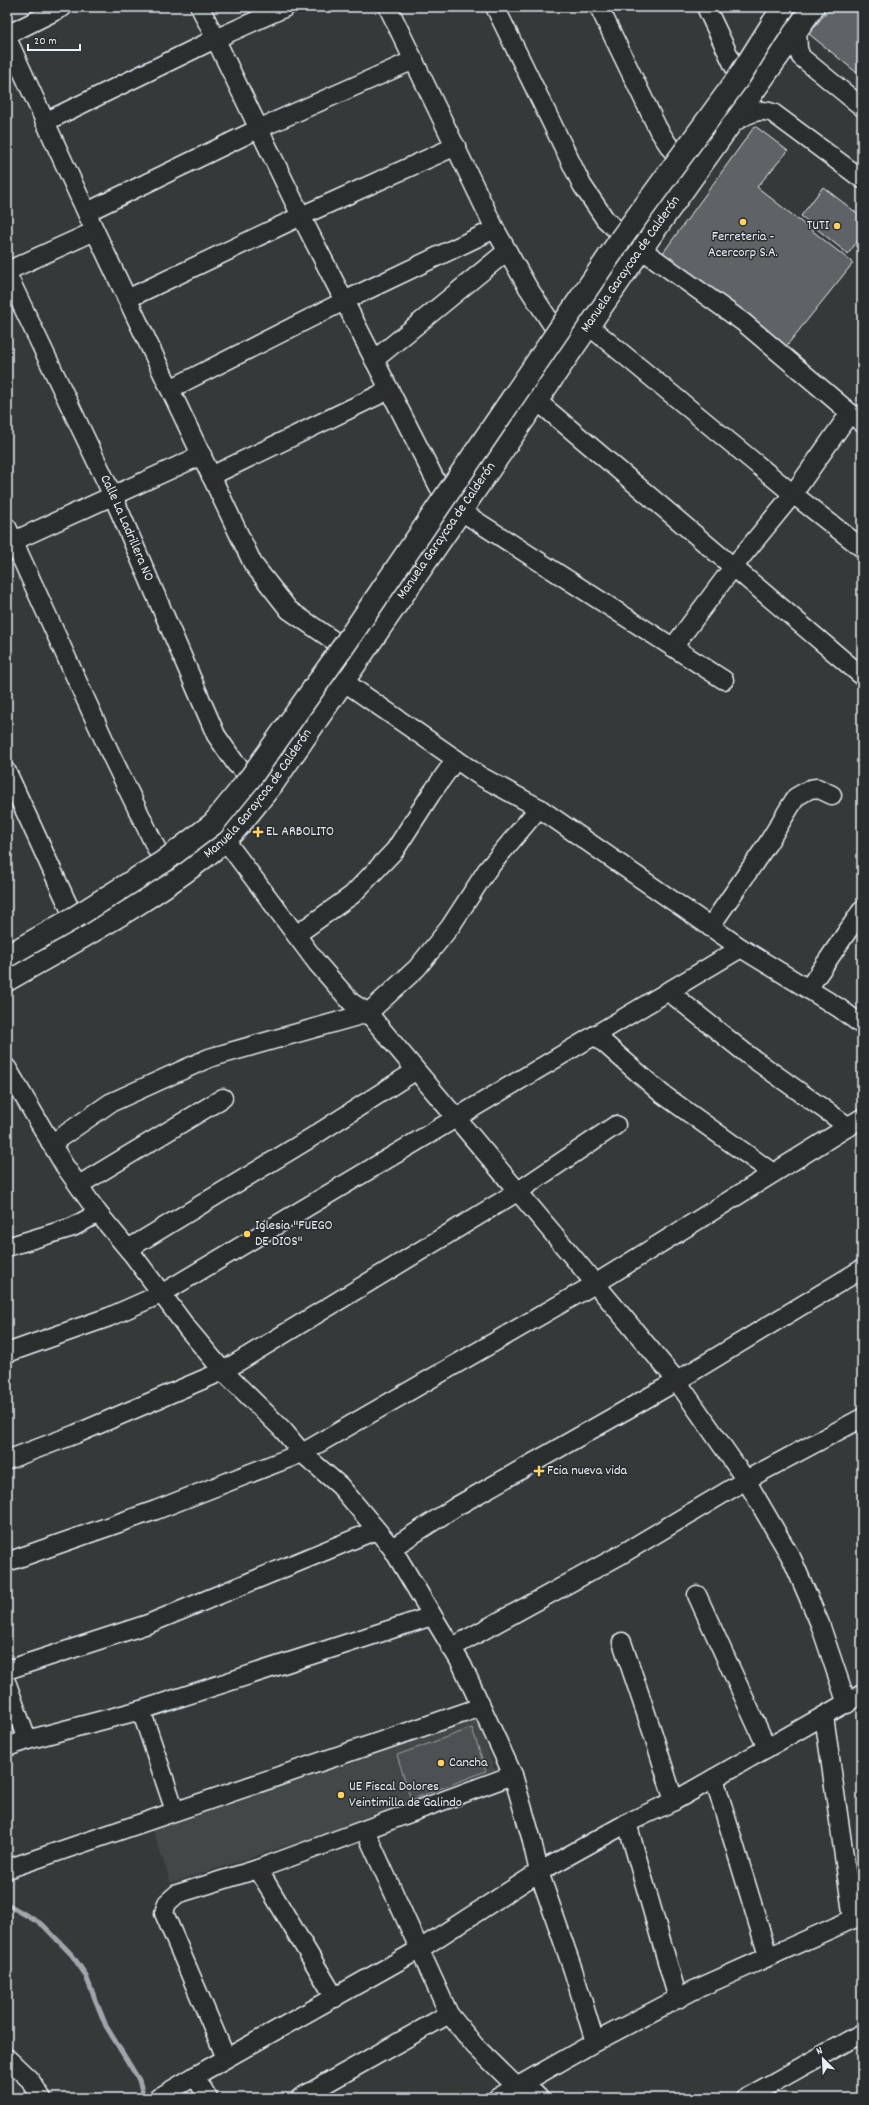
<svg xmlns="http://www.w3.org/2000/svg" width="869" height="2105" font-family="Dekko,sans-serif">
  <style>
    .built { fill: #424647 }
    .green { fill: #4d5152; stroke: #9aa1a5 }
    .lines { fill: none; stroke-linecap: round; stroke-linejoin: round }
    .stream { stroke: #a0a7ac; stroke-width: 5 }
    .building { fill: #5f6365; stroke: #e8f1f8 }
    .street-casing { stroke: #e8f1f8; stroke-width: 21 }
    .secondary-casing { stroke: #e8f1f8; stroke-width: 25 }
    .street { stroke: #2a2d2e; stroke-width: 18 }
    .secondary { stroke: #2a2d2e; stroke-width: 22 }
    .secondary-bridge-casing { stroke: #e8f1f8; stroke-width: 25; stroke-linecap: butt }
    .secondary-bridge { stroke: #2a2d2e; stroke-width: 22 }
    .poi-dot { fill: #ffd166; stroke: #2a2d2e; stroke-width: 1.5 }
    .labels { text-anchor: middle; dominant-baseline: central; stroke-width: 3; stroke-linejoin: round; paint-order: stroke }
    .poi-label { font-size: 14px; fill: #e8f1f8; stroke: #2a2d2e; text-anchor: start }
    .street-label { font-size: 14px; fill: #e8f1f8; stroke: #2a2d2e }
  </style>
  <rect width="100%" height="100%" fill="#35393a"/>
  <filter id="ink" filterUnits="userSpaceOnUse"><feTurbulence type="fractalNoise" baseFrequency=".025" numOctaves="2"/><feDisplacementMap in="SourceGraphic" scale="8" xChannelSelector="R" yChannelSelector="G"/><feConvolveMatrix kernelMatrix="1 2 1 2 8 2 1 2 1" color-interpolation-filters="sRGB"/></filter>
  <g filter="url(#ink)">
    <path class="built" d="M477,1718L496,1773L377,1817L171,1883L151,1826Z"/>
    <path class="green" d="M472,1728L486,1771L411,1800L397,1755Z"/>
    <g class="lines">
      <path class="stream" d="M7,1904L43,1925L72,1955L85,1974L106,2026L139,2080L144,2098"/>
    </g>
    <path class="building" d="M830,7H862V77L809,34Z
      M755,126L788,151L757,187L853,263L784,349L660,257Z
      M823,187L862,217V235L848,254L801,216Z"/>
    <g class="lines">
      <defs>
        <g id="street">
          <path d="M200,7L301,216L444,497"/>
          <path d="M388,7L495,229L527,286L557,332"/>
          <path d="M495,7L582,185L605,219L623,236"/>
          <path d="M599,7L658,129L671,149L680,157L692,162"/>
          <path d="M706,7L739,77"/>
          <path d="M797,30L798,49L801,57L862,107"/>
          <path d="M7,35L63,7"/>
          <path d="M7,38L95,231L253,564L289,610L343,647"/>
          <path d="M45,122L215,39L286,7"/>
          <path d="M731,124C744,116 757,107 773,113L862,179"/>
          <path d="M87,212L258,129L414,60"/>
          <path d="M641,249L743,322L862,423"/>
          <path d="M7,271L95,231"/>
          <path id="s1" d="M7,274L113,496L216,735L236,764L251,777"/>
          <path d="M127,299L301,216L456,146"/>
          <path d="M589,326L793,494L862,548"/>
          <path d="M374,360L507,251"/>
          <path d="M170,389L344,301L495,229"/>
          <path d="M536,400L862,676"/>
          <path d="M211,476L389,390"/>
          <path d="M459,510L724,680"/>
          <path d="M7,527L111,755L163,862"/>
          <path d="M7,544L202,455"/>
          <path d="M674,646L734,566L793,494L850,413"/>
          <path d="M343,681L480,776L539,808L741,948L839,1008L862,1025"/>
          <path d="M7,772L74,918"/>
          <path d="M225,840L317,963L351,1002L368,1013L677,1381L746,1480L792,1559L820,1624L847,1704"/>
          <path d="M710,927L768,843L796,797L810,789L817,788L832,795"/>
          <path d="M296,935L352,895L395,850L431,794L456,759"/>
          <path d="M808,989L862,910"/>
          <path d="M668,991L748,1055L849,1127"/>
          <path d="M595,1035L661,1093L773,1173"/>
          <path d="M7,1068L64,1165L98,1213L133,1255L187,1328L223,1371L283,1430L302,1453L340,1486L392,1548L462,1665L513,1775L531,1837L539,1872L573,1970L595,2042"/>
          <path d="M51,1144L110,1103L209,1058L368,1013L417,968L450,927L487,870L539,808"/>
          <path d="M79,1185L223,1098"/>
          <path d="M7,1247L73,1227L98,1213"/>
          <path d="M128,1249L309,1139L415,1071"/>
          <path d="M7,1353L109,1317L161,1294L741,948"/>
          <path d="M7,1460L76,1434L223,1371L517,1192L616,1125"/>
          <path d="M392,1548L457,1506L677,1381L862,1269"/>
          <path d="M7,1562L156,1510L302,1453L595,1284L862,1118"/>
          <path d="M697,1595L767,1748"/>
          <path d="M622,1642L654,1737L674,1801"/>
          <path d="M451,1648L622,1554L746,1480L862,1418"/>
          <path d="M7,1670L148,1624L376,1530"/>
          <path d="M7,1684L27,1740"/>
          <path d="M141,1710L175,1811"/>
          <path d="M824,1716L853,1919"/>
          <path d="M7,1747L27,1740L141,1710L432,1616"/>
          <path d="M714,1778L768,1956"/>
          <path d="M627,1823L678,1999"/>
          <path d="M365,1830L449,2014L475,2046L517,2087L531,2090L539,2098"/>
          <path d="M7,1869L481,1707"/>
          <path d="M258,1869L335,1998"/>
          <path d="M7,2058L30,2080L42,2098"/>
          <path d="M226,2058L164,1913L167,1903L177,1894L258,1869L513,1775"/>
          <path d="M158,2098L195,2076"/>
          <path d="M208,2098L195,2076L420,1949L539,1872L627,1823L674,1801L862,1694"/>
          <path d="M300,2098L449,2014"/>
          <path d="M497,2098L595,2042L692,1991L862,1915"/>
          <path d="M746,2098L862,2033"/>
        </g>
        <g id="secondary">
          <path d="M773,23L784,7"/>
          <path id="s2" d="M7,980C80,938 160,896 224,841C241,825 258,801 273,783L641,249L813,7"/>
        </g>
      </defs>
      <use href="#street" class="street-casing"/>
      <use href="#secondary" class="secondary-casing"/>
      <use href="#street" class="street"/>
      <use href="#secondary" class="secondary"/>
      <defs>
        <path id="secondary-bridge" d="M7,956L74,918L163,862L213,824L251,777L343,647L623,236L739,77L773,23"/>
      </defs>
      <use href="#secondary-bridge" class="secondary-bridge-casing"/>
      <use href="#secondary-bridge" class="secondary-bridge"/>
    </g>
  </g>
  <g class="poi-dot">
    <circle cx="743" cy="222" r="4"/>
    <circle cx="837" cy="226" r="4"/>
    <path d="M256 826h4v4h4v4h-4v4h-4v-4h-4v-4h4z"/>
    <circle cx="247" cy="1234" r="4"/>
    <path d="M537 1465h4v4h4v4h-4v4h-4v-4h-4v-4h4z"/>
    <circle cx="441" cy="1763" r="4"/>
    <circle cx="341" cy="1795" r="4"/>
  </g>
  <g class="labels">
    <g class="poi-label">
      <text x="829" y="226" text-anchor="end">TUTI</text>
      <text x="743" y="237" text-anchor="middle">Ferreteria -<tspan x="743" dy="16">Acercorp S.A.</tspan></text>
      <text x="266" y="832">EL ARBOLITO</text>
      <text x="255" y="1226">Iglesia "FUEGO<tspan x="255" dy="16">DE DIOS"</tspan></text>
      <text x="547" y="1471">Fcia nueva vida</text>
      <text x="449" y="1763">Cancha</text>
      <text x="349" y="1787">UE Fiscal Dolores<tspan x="349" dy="16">Veintimilla de Galindo</tspan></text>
    </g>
    <g class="street-label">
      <text stroke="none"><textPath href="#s2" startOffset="964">Manuela Garaycoa de Calderón</textPath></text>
      <text stroke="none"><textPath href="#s1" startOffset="281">Calle La Ladrillera NO</textPath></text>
      <text stroke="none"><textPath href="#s2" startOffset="640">Manuela Garaycoa de Calderón</textPath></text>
      <text stroke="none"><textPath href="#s2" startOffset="316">Manuela Garaycoa de Calderón</textPath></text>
    </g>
  </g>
  <rect width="869" height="2105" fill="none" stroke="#2a2d2e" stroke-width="24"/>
  <rect x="12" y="12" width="845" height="2081" fill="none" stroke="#e8f1f8" stroke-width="1.5" filter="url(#ink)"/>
  <g transform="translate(823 2059) rotate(336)" stroke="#2a2d2e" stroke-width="3" paint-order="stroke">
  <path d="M0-3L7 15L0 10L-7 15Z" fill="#e8f1f8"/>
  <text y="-6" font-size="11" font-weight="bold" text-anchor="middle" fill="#e8f1f8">N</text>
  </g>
  <path d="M28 44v6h52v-6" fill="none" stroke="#e8f1f8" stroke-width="2"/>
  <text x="34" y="44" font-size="12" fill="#e8f1f8" stroke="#2a2d2e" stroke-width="3" paint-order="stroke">20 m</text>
</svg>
